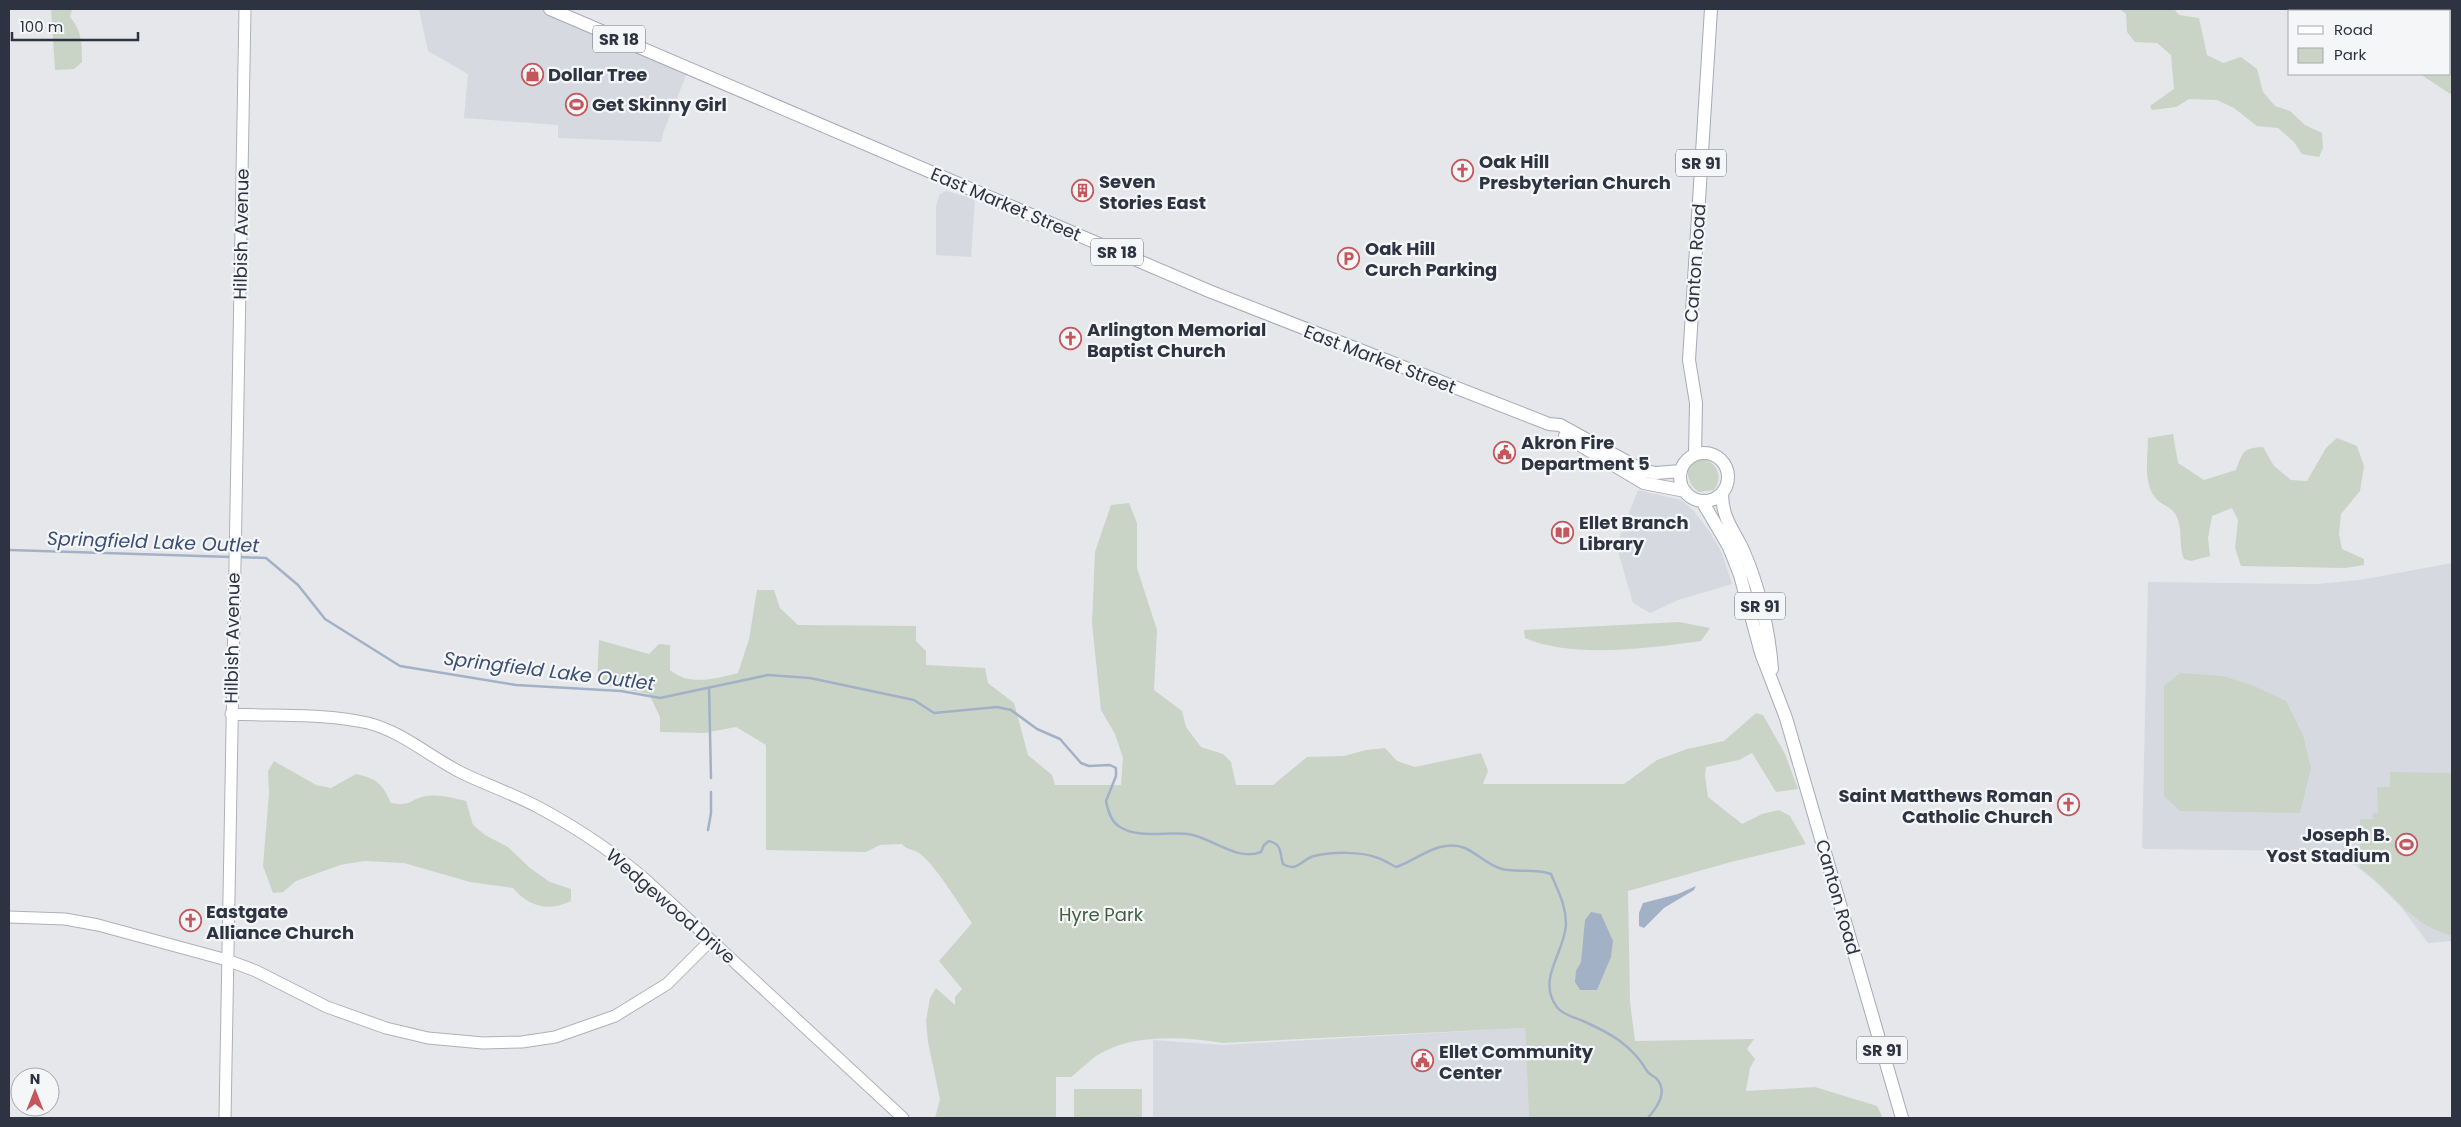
<svg xmlns="http://www.w3.org/2000/svg" width="2461" height="1127" font-family="Poppins,sans-serif">
  <style>
    .built { fill: #d7d9e0 }
    .green { fill: #c9d4c7 }
    .water { fill: #a3b1c7 }
    .lines { fill: none; stroke-linecap: round; stroke-linejoin: round }
    .stream { stroke: #a3b1c7; stroke-width: 2.5 }
    .secondary-casing { stroke: #aeb1b8; stroke-width: 13 }
    .primary-casing { stroke: #a5aab6; stroke-width: 14 }
    .secondary { stroke: #fff; stroke-width: 11 }
    .primary { stroke: #fff; stroke-width: 12 }
    .labels { text-anchor: middle; dominant-baseline: central; stroke-width: 4.5; stroke-linejoin: round; paint-order: stroke }
    .shield { fill: #f4f6f8; stroke: #696e79; stroke-width: 1 }
    .shield-label { font-size: 16px; font-weight: bold; fill: #2e3342 }
    .poi-label { font-size: 18px; font-weight: bold; fill: #2e3342; stroke: #f4f6f8; text-anchor: start }
    .street-label { font-size: 18px; fill: #2e3342; stroke: #f4f6f8 }
    .park-label { font-size: 18px; fill: #3f5d3c; stroke: #f4f6f8 }
    .water-label { font-size: 19px; font-style: italic; fill: #3b4e73; stroke: #f4f6f8 }
  </style>
  <rect width="100%" height="100%" fill="#e5e7eb"/>
  <path class="built" d="M419,9H550L689,68L663,133L661,142L558,138V125L464,118L468,74L428,51Z
    M946,191L975,199L971,257L936,255V206L940,194Z
    M1638,490L1681,500L1693,510L1710,532L1722,553L1732,584L1678,600L1650,613L1633,603L1619,555L1618,541Z
    M2452,563V941L2428,943L2401,907L2378,884L2356,866L2329,854L2312,851L2145,849L2142,847L2148,582L2317,584L2360,580Z
    M1525,1028L1529,1118H1153V1040L1222,1045Z"/>
  <path class="green" d="M51,9H72L70,17C82,31 82,44 82,62L74,69L55,70Z
    M2120,9H2174L2179,15L2199,18L2207,55L2223,63L2241,57L2257,69L2263,92L2275,106L2290,111L2305,125L2322,133L2323,148L2319,157L2302,154L2294,142L2278,128L2257,126L2234,108L2217,100L2189,99L2176,107L2152,110L2150,106L2174,89L2171,55L2157,43L2135,42L2127,32L2126,14Z
    M2334,9H2452V95L2420,74H2450V11H2337Z
    M2173,434L2178,463L2204,480L2236,470C2243,452 2242,448 2263,447L2274,466L2291,480L2307,481L2326,448L2337,438L2357,446L2364,466L2360,491L2341,514L2339,534L2342,549L2364,559V565L2345,568L2241,566L2235,548L2238,520L2232,508L2212,516L2208,538L2210,556L2191,561L2184,559C2179,547 2182,536 2179,524C2175,504 2162,508 2154,496C2143,480 2148,456 2148,438Z
    M1704,459C1718,464 1723,477 1714,490L1699,492C1690,486 1687,478 1688,468L1696,460Z
    M1129,503L1137,523V568L1157,630L1154,690L1182,711L1186,727L1201,747L1223,754L1231,762L1236,785H1273L1307,757L1344,756L1366,750L1385,748L1397,761L1415,767L1481,753L1488,771L1483,784H1624L1657,760L1687,749L1724,741L1756,713L1763,715L1785,754L1798,789L1776,792L1752,753L1739,760L1706,767L1705,776L1708,797L1742,824L1762,814L1779,810L1790,816L1806,844L1731,862L1628,891L1630,1002L1635,1041L1754,1039L1747,1049L1755,1059L1750,1068L1746,1091L1815,1087L1877,1106L1883,1118H1529L1525,1028L1222,1043C1185,1037 1139,1034 1105,1051C1093,1056 1082,1069 1071,1077H1056V1118H935L940,1099L928,1042L926,1021L930,998L936,988L955,1005V997L962,989L939,961L972,923C960,906 935,864 919,853C913,849 907,850 902,844L880,845L866,852L766,850V745L736,727L704,733L660,732V717L649,694L597,683L599,640L649,654L659,644L670,645V670C688,686 715,679 738,673L749,639L757,590H774L780,608L798,625L916,626V641L926,651V665L985,668L988,683L1014,703L1028,755L1052,775L1055,785H1121L1123,758L1115,734L1101,710L1092,623L1095,552L1111,505Z
    M1679,622L1710,628L1701,641C1650,648 1573,659 1525,638L1524,630Z
    M2180,673L2223,676L2254,686L2286,701L2303,735L2311,769L2300,813L2180,811L2164,796V686Z
    M274,761L316,785L331,788L356,774C377,779 382,783 391,803C411,807 410,799 426,796C439,794 453,798 466,801L473,825L485,835L508,847L530,868L550,882L571,889V901C549,912 529,907 513,888L470,882L404,863L364,861L340,865L296,881L283,892L273,893L263,866L269,793L268,771Z
    M2390,772L2452,773V936C2407,923 2395,893 2360,868V819H2373V813H2378L2377,787H2390Z
    M1074,1089H1142V1118H1074Z"/>
  <path class="water" d="M1696,886L1694,890L1664,908L1644,928L1639,926V913L1643,903L1678,894Z
    M1591,912L1601,914L1613,941L1611,957L1597,990H1580L1575,982L1576,971L1581,962L1585,920Z"/>
  <g class="lines">
    <path class="stream" d="M9,550L232,557
      M238,557L266,558L298,585L325,619L400,666L516,685L621,691L660,698L768,675L810,678L914,700L934,713L997,707L1011,710L1037,729L1060,739L1081,763L1089,766L1110,765L1116,768V776L1106,801C1108,811 1111,822 1120,827C1141,840 1170,830 1193,835C1216,841 1238,861 1261,852L1264,845L1269,841C1283,845 1279,852 1283,864C1297,873 1302,859 1314,856C1332,852 1361,851 1378,858C1384,860 1390,864 1396,867C1417,860 1440,838 1465,848C1478,854 1487,865 1502,869C1519,873 1534,868 1551,874C1558,891 1566,905 1566,924C1565,953 1536,979 1557,1007C1561,1014 1576,1018 1583,1021C1610,1033 1632,1045 1647,1071C1649,1074 1653,1076 1656,1078C1669,1092 1657,1107 1648,1118
      M709,688L711,778
      M708,830L711,813V792"/>
    <defs>
      <path id="secondary" d="M231,714C277,716 323,713 368,723C403,732 430,757 462,773C487,785 513,794 538,807C577,828 615,853 648,882L903,1118
        M9,917L65,919L98,925L227,960L256,971L327,1007L386,1028L428,1038L483,1043L522,1042L555,1037L615,1016L667,984L711,940
        M225,1118L245,9"/>
      <path id="primary" d="M550,9L1209,291L1549,424L1560,425L1642,470L1656,473L1681,471
        M1565,436L1644,483L1685,491
        M1680 477a24 24 0 1 1 48 0a24 24 0 1 1-48 0Z
        M1695,455L1696,403L1689,360L1711,9
        M1722,493C1722,518 1733,529 1743,550C1759,586 1769,630 1772,669
        M1702,501L1729,547L1740,575L1761,653L1786,718L1902,1118"/>
    </defs>
    <use href="#secondary" class="secondary-casing"/>
    <use href="#primary" class="primary-casing"/>
    <use href="#secondary" class="secondary"/>
    <use href="#primary" class="primary"/>
  </g>
  <defs>
    <symbol id="shop-ring" viewBox="-11 -11 22 22"><circle r="9.5" fill="#f4f6f8" stroke="#c3575c" stroke-width="1.5"/><path d="M-5-2.5h2.3a2.7 3.5 0 0 1 5.4 0H5L5.5 6h-11ZM-1.5-2.5h3a1.5 2.3 0 0 0-3 0Z" fill="#c3575c"/></symbol>
    <symbol id="stadium-ring" viewBox="-11 -11 22 22"><circle r="9.5" fill="#f4f6f8" stroke="#c3575c" stroke-width="1.5"/><path d="M0-5a6.5 5 0 1 0 0 10a6.5 5 0 1 0 0-10ZM-3.5-1.8h7v3.6h-7Z" fill="#c3575c"/></symbol>
    <symbol id="church-ring" viewBox="-11 -11 22 22"><circle r="9.5" fill="#f4f6f8" stroke="#c3575c" stroke-width="1.5"/><path d="M-1.2-6h2.4v3.5h3.3v2.4h-3.3V6h-2.4V-.1h-3.3v-2.4h3.3Z" fill="#c3575c"/></symbol>
    <symbol id="building-ring" viewBox="-11 -11 22 22"><circle r="9.5" fill="#f4f6f8" stroke="#c3575c" stroke-width="1.5"/><path d="M-4-6H4V6H1V3H-1V6H-4ZM-2.5-4.3h1.7v1.8h-1.7ZM.8-4.3h1.7v1.8H.8ZM-2.5-1h1.7V.8h-1.7ZM.8-1h1.7V.8H.8Z" fill="#c3575c"/></symbol>
    <symbol id="parking-ring" viewBox="-11 -11 22 22"><circle r="9.5" fill="#f4f6f8" stroke="#c3575c" stroke-width="1.5"/><path d="M-3.5-5.5H1a3.5 3.5 0 0 1 0 7H-1V5.5H-3.5ZM-1-3.4V-.6H.8a1.4 1.4 0 0 0 0-2.8Z" fill="#c3575c"/></symbol>
    <symbol id="civic-ring" viewBox="-11 -11 22 22"><circle r="9.5" fill="#f4f6f8" stroke="#c3575c" stroke-width="1.5"/><path d="M-.6-6.5H3V-4.5H.6V-3L4-1V1h2V6H-6V1h2V-1L-.6-3ZM-1.2 2.5V6h2.4V2.5Z" fill="#c3575c"/></symbol>
    <symbol id="library-ring" viewBox="-11 -11 22 22"><circle r="9.5" fill="#f4f6f8" stroke="#c3575c" stroke-width="1.5"/><path d="M-6-4Q-3-5.5-.7-3.5V5Q-3 3-6 4ZM6-4Q3-5.5 .7-3.5V5Q3 3 6 4Z" fill="#c3575c"/></symbol>
  </defs>
  <g fill-rule="evenodd">
    <use href="#shop-ring" x="520" y="62" width="25" height="25"/>
    <use href="#stadium-ring" x="564" y="92" width="25" height="25"/>
    <use href="#church-ring" x="1450" y="158" width="25" height="25"/>
    <use href="#building-ring" x="1070" y="178" width="25" height="25"/>
    <use href="#parking-ring" x="1336" y="246" width="25" height="25"/>
    <use href="#church-ring" x="1058" y="326" width="25" height="25"/>
    <use href="#civic-ring" x="1492" y="440" width="25" height="25"/>
    <use href="#library-ring" x="1550" y="520" width="25" height="25"/>
    <use href="#church-ring" x="2056" y="792" width="25" height="25"/>
    <use href="#stadium-ring" x="2394" y="832" width="25" height="25"/>
    <use href="#church-ring" x="178" y="908" width="25" height="25"/>
    <use href="#civic-ring" x="1410" y="1048" width="25" height="25"/>
  </g>
  <g class="labels">
    <g class="shield">
      <rect x="593" y="25.5" width="52" height="27" rx="4"/>
      <rect x="1676" y="149.5" width="50" height="27" rx="4"/>
      <rect x="1091" y="238.5" width="52" height="27" rx="4"/>
      <rect x="1735" y="592.5" width="50" height="27" rx="4"/>
      <rect x="1857" y="1036.5" width="50" height="27" rx="4"/>
    </g>
    <g class="shield-label">
      <text x="619" y="39">SR 18</text>
      <text x="1701" y="163">SR 91</text>
      <text x="1117" y="252">SR 18</text>
      <text x="1760" y="606">SR 91</text>
      <text x="1882" y="1050">SR 91</text>
    </g>
    <g class="poi-label">
      <text x="548" y="74">Dollar Tree</text>
      <text x="592" y="104">Get Skinny Girl</text>
      <text x="1479" y="161">Oak Hill<tspan x="1479" dy="21">Presbyterian Church</tspan></text>
      <text x="1099" y="181">Seven<tspan x="1099" dy="21">Stories East</tspan></text>
      <text x="1365" y="248">Oak Hill<tspan x="1365" dy="21">Curch Parking</tspan></text>
      <text x="1087" y="329">Arlington Memorial<tspan x="1087" dy="21">Baptist Church</tspan></text>
      <text x="1521" y="442">Akron Fire<tspan x="1521" dy="21">Department 5</tspan></text>
      <text x="1579" y="522">Ellet Branch<tspan x="1579" dy="21">Library</tspan></text>
      <text x="2053" y="795" text-anchor="end">Saint Matthews Roman<tspan x="2053" dy="21">Catholic Church</tspan></text>
      <text x="2390" y="834" text-anchor="end">Joseph B.<tspan x="2390" dy="21">Yost Stadium</tspan></text>
      <text x="206" y="911">Eastgate<tspan x="206" dy="21">Alliance Church</tspan></text>
      <text x="1439" y="1051">Ellet Community<tspan x="1439" dy="21">Center</tspan></text>
    </g>
    <g class="street-label">
      <text transform="translate(1006 204) rotate(23)">East Market Street</text>
      <text transform="translate(241 234) rotate(-89)">Hilbish Avenue</text>
      <text transform="translate(1695 263) rotate(-86)">Canton Road</text>
      <text transform="translate(1380 359) rotate(21)">East Market Street</text>
      <text transform="translate(232 638) rotate(-89)">Hilbish Avenue</text>
      <text transform="translate(1838 897) rotate(74)">Canton Road</text>
      <text transform="translate(671 906) rotate(41)">Wedgewood Drive</text>
    </g>
    <g class="park-label">
      <text x="1101" y="914">Hyre Park</text>
    </g>
    <g class="water-label">
      <text transform="translate(153 542) rotate(2)">Springfield Lake Outlet</text>
      <text transform="translate(549 671) rotate(7)">Springfield Lake Outlet</text>
    </g>
  </g>
  <rect width="2461" height="1127" fill="none" stroke="#2e3342" stroke-width="20"/>
  <rect x="2288" y="10" width="162" height="65" fill="#f4f6f8" stroke="#a5a8af"/>
  <rect x="2298" y="26" width="25" height="8" fill="#ffffff" stroke="#a5a8af"/>
  <text x="2334" y="35" font-size="15" fill="#2e3342">Road</text>
  <rect x="2298" y="48" width="25" height="15" fill="#c9d4c7" stroke="#a5a8af"/>
  <text x="2334" y="60" font-size="15" fill="#2e3342">Park</text>
  <g transform="translate(35 1092)"><circle r="24" fill="#f4f6f8" stroke="#a5a8af"/>
  <path d="M0-4L9 19L0 12L-9 19Z" fill="#c3575c"/>
  <text y="-8" font-size="14" font-weight="bold" text-anchor="middle" fill="#2e3342">N</text>
  </g>
  <path d="M12 32v8h126v-8" fill="none" stroke="#2e3342" stroke-width="2.5"/>
  <text x="20" y="32" font-size="15" fill="#2e3342" stroke="#f4f6f8" stroke-width="4" paint-order="stroke">100 m</text>
</svg>
